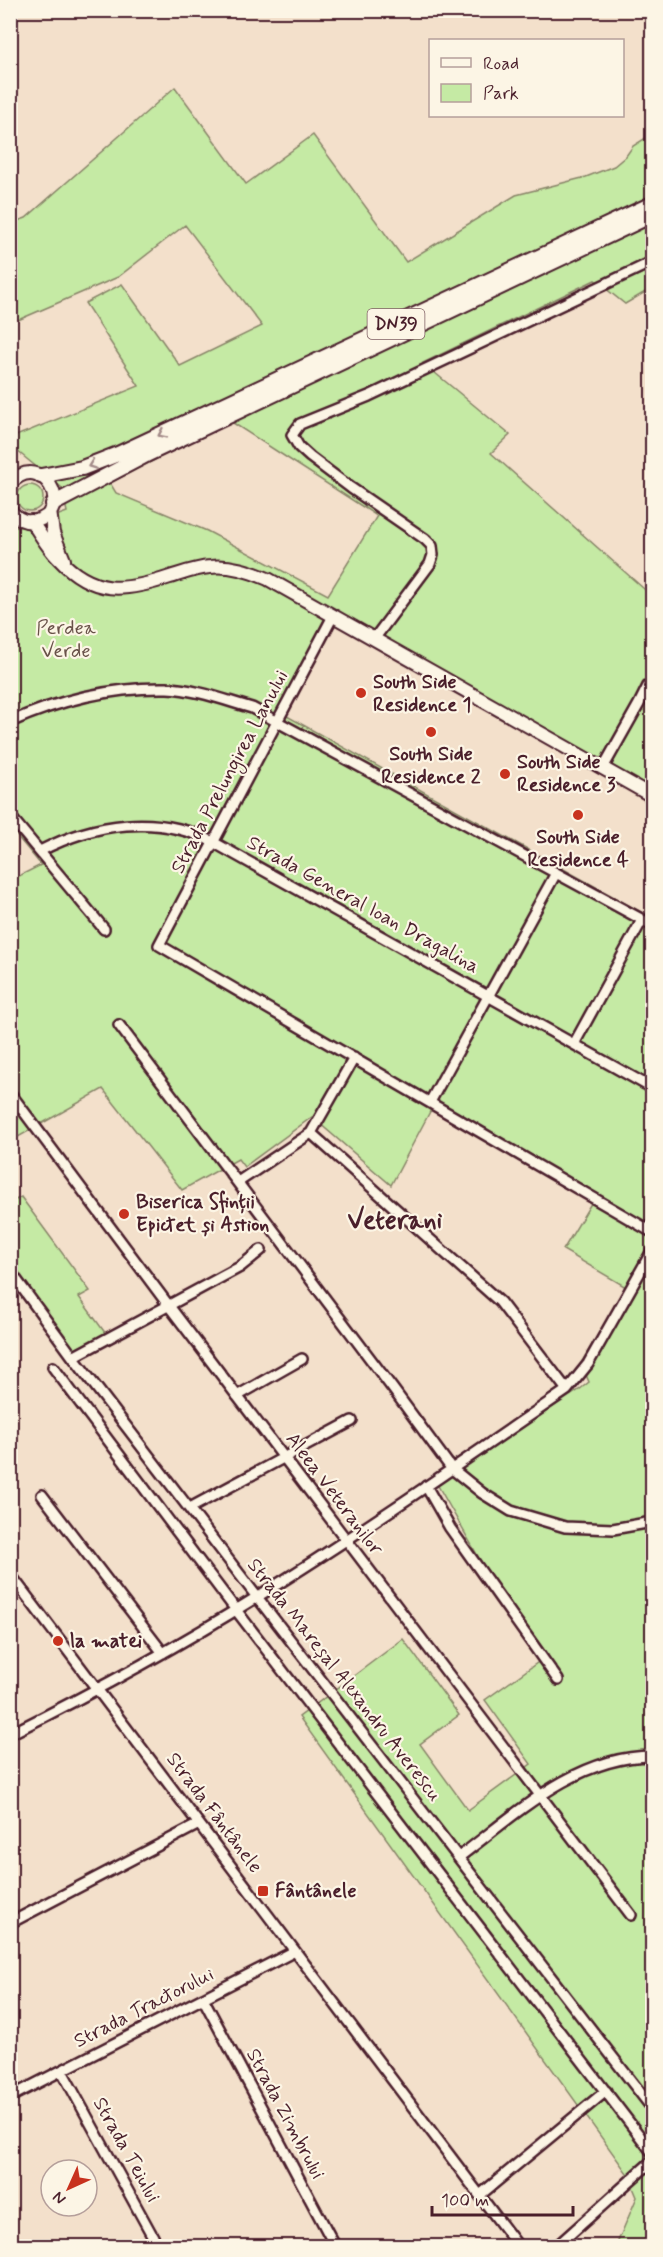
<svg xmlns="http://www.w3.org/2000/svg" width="663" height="2257" font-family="Mynerve,sans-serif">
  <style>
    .green { fill: #c5eaa4; stroke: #888468; stroke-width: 1.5; fill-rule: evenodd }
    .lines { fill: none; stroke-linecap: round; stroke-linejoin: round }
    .minor-casing { stroke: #4a1f2b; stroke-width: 14 }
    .major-casing { stroke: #4a1f2b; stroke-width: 16 }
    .highway-casing { stroke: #4a1f2b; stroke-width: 18 }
    .minor { stroke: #fcf5e5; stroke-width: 9 }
    .major { stroke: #fcf5e5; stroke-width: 12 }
    .highway { stroke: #fcf5e5; stroke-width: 14 }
    .oneway { stroke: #a38a88 }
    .poi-dot { fill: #c8321e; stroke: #fcf5e5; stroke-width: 2 }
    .labels { text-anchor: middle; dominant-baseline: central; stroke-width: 4.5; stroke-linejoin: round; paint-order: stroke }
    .shield { fill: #fcf5e5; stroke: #7f5f63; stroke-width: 1.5 }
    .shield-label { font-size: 18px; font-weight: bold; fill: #4a1f2b }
    .park-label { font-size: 20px; fill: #695249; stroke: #fcf5e5 }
    .poi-label { font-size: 20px; font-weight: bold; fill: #4a1f2b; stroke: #fcf5e5; text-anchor: start }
    .street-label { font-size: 20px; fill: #4a1f2b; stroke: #fcf5e5 }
    .district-label { font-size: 26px; font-weight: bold; fill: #4a1f2b; stroke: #fcf5e5 }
  </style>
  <rect width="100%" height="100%" fill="#f3e0cb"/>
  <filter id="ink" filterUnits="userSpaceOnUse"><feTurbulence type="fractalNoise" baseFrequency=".0167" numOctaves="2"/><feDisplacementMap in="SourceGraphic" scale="12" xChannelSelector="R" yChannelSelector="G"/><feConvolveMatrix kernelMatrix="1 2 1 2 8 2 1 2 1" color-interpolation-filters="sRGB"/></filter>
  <g filter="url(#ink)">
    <path class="green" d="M175,87L246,184L313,135L406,262L516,195L586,177L614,166L626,156L633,146L652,134V288L625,304L595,280L423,363L510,435L491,453L652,596V675L648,677L652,681V803L330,621L285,715L652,918V2246H616L637,2197L627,2173L299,1717L403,1639L459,1715L420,1744L468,1810L531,1764L485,1700L548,1655L483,1565L437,1484L579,1390L589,1382L581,1363L626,1287L563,1250L593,1200L433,1106L391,1185L312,1117L244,1167L238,1159L182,1190L103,1089L11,1141V880L41,865L11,829L10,527H26L67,512L62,488L11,446V438L139,386L85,303L122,284L180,366L262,326L185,225L118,277L11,323V223L26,218ZM230,421L377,516L328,595L207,531L116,493L110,483Z
      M17 498a13 13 0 1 1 26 0a13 13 0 1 1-26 0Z
      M21,1197L90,1291L79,1297L106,1334L73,1350L11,1264L10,1203Z"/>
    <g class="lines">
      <defs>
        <path id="minor" d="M333,616L159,945L652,1232
          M374,639L430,564L433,555L432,546L425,539L351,488L310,457L299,447L292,435L300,424L369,396L652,262
          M10,722C59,700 113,687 167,688C195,689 224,700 252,708L652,925
          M603,768L639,704L648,686L652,683
          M10,816L104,929
          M40,851C94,823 158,813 213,842L652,1088
          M119,1025L393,1389L451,1468L482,1493L511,1511L565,1527L613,1529L652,1522
          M574,1044L642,920
          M10,1093L169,1306L631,1915
          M430,1102L556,873
          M311,1133L500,1302L567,1390
          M238,1182L311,1133L354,1058
          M10,1271L73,1357L257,1597L652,2108
          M73,1357L240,1267L261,1250
          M53,1367L236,1610L652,2152
          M237,1396L302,1359
          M426,1486L450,1528L558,1680
          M42,1495L163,1653
          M190,1508L352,1421
          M10,1574L518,2246
          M10,1734C94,1692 177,1647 257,1597C362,1532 465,1460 567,1390L588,1364L652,1251
          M459,1857C516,1814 576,1756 652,1756
          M10,1923L199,1824
          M203,1998L335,2246
          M62,2071L158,2246
          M10,2097L295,1951
          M480,2195L606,2091
          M557,2246L652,2161"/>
        <path id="major" d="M10,484C42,448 77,512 35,521C25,523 16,518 10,510
          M50,511L53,533L64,560
          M31,521C40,533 47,547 58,558C93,596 125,592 170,577C183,573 196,568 210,567C231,565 249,571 268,579L652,796"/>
        <path id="highway" d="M41,476L82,468L118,454L652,204
          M53,504L146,455L652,215"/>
      </defs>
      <use href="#minor" class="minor-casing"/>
      <use href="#major" class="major-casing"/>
      <use href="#highway" class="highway-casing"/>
      <use href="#minor" class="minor"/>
      <use href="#major" class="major"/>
      <use href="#highway" class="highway"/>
    </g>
    <defs><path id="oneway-chevron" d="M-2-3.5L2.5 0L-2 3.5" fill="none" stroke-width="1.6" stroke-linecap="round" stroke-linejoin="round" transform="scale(1.5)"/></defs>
    <g class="oneway">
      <use href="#oneway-chevron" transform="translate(162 434) rotate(155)"/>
      <use href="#oneway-chevron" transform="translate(92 465) rotate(160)"/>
    </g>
  </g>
  <g class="poi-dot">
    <circle cx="361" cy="693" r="6"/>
    <circle cx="431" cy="732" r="6"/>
    <circle cx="505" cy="774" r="6"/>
    <circle cx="578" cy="815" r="6"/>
    <circle cx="124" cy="1214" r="6"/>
    <circle cx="58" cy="1641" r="6"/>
    <rect x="257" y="1885" width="12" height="12" rx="3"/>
  </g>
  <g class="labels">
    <rect class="shield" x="367.5" y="309" width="57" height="30" rx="4.5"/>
    <g class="shield-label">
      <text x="396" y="324">DN39</text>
    </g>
    <g class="park-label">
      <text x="66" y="628">Perdea<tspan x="66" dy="23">Verde</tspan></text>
    </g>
    <g class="poi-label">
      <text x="373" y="682">South Side<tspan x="373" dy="23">Residence 1</tspan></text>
      <text x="431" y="754" text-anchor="middle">South Side<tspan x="431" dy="23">Residence 2</tspan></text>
      <text x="517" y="762">South Side<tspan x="517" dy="23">Residence 3</tspan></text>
      <text x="578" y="837" text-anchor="middle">South Side<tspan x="578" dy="23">Residence 4</tspan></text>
      <text x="136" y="1202">Biserica Sfinții<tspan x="136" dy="23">Epictet și Astion</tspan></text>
      <text x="70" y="1641">la matei</text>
      <text x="275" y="1891">Fântânele</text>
    </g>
    <g class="street-label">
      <text transform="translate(230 772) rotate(-62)">Strada Prelungirea Lanului</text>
      <text transform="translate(363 905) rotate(29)">Strada General Ioan Dragalina</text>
      <text transform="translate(334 1494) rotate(53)">Aleea Veteranilor</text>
      <text transform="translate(344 1680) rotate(52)">Strada Mareșal Alexandru Averescu</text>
      <text transform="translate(214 1813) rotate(53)">Strada Fântânele</text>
      <text transform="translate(144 2008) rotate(-27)">Strada Tractorului</text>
      <text transform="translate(285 2114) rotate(62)">Strada Zimbrului</text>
      <text transform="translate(126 2150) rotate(61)">Strada Teiului</text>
    </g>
    <g class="district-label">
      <text x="395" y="1221">Veterani</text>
    </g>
  </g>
  <rect width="663" height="2257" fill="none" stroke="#fcf5e5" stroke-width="36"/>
  <rect x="18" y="18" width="627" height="2221" fill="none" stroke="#4a1f2b" stroke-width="2" filter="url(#ink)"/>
  <rect x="429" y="39" width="195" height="78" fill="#fcf5e5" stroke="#b59f9b" stroke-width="1.5"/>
  <rect x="441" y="58" width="30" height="9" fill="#fcf5e5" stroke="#b59f9b" stroke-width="1.5"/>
  <text x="483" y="69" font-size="18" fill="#4a1f2b">Road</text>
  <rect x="441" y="84" width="30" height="18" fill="#c5eaa4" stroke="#b59f9b" stroke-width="1.5"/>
  <text x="483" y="99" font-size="18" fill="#4a1f2b">Park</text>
  <g transform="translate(69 2188) rotate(225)"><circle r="28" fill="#fcf5e5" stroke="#b59f9b" stroke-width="1.5"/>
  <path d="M0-4.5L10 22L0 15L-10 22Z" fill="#c8321e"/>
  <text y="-9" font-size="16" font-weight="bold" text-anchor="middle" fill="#4a1f2b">N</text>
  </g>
  <path d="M432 2206v9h141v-9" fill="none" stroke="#4a1f2b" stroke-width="3"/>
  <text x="441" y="2206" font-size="18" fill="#4a1f2b" stroke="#fcf5e5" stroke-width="4.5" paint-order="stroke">100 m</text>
</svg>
